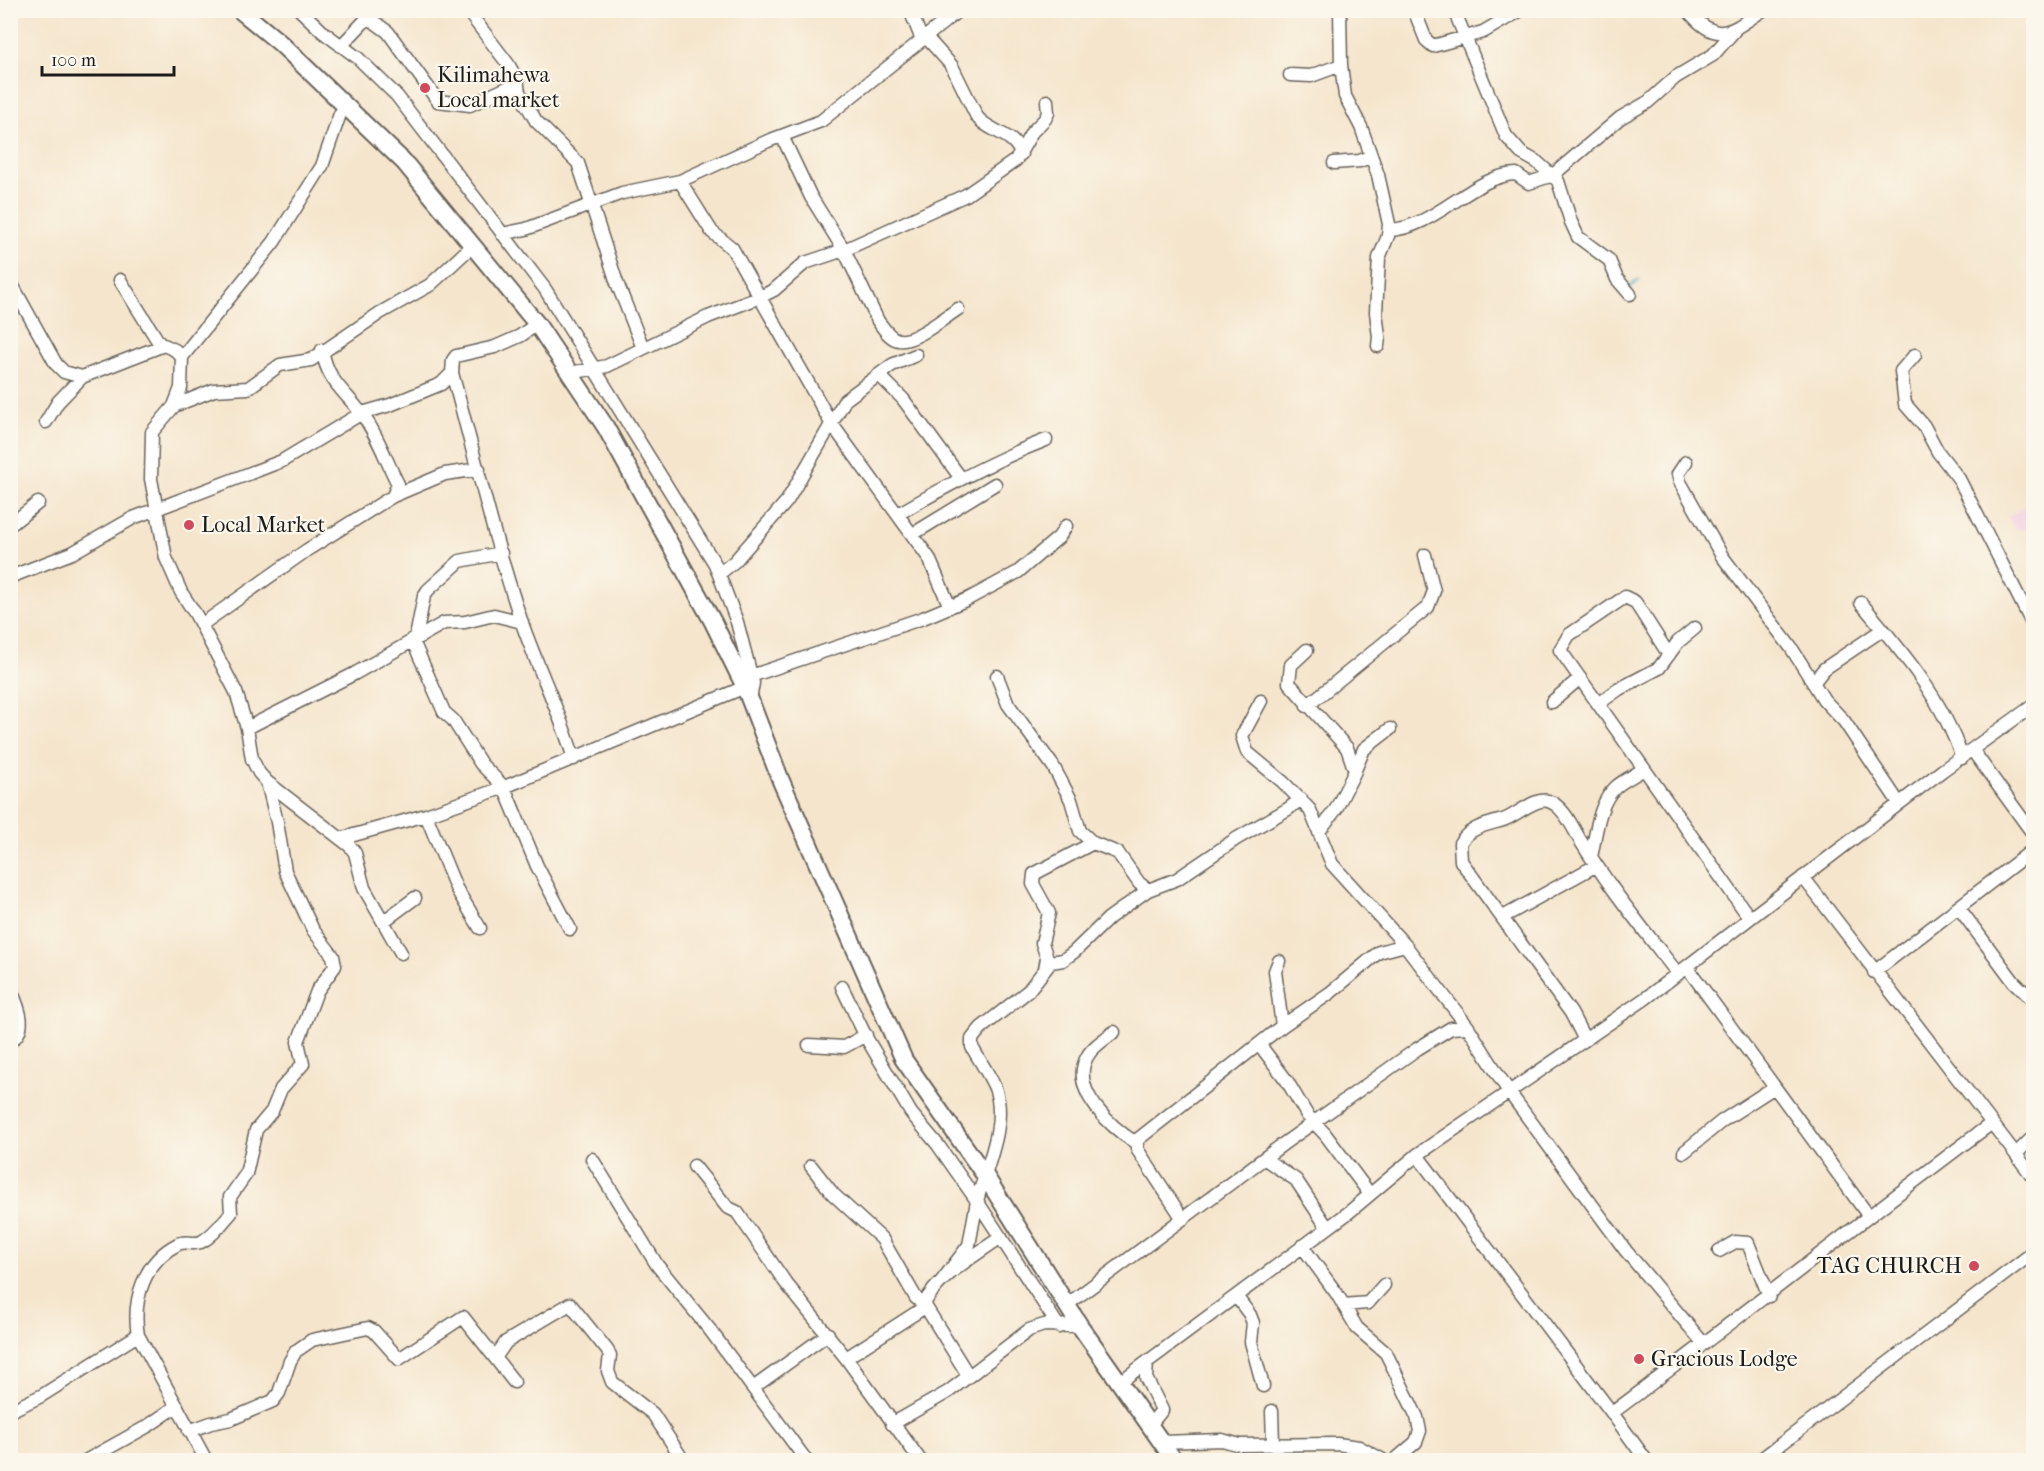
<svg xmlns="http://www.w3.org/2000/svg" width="2044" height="1471" font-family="'IM FELL French Canon',serif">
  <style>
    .built { fill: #f1d0e2 }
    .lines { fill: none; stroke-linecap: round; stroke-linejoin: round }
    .stream { stroke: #48aac8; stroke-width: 3 }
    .minor-casing { stroke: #68625a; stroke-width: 15 }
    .major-casing { stroke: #68625a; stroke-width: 20 }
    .minor { stroke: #fff; stroke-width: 12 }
    .major { stroke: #fff; stroke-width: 16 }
    .poi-dot { fill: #d1495b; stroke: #fbf7ec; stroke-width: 2 }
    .labels { text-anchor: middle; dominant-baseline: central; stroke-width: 4.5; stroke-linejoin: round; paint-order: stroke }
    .poi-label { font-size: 22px; fill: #1c1c1c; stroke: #fbf7ec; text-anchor: start }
  </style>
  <rect width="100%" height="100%" fill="#fbf7ec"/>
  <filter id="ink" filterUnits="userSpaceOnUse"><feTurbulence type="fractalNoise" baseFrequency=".0167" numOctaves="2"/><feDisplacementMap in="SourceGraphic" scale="12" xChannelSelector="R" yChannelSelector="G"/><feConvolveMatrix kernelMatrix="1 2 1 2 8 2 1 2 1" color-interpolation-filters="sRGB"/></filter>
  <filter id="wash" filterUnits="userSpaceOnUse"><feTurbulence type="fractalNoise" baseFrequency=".008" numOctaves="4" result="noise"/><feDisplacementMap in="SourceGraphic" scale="24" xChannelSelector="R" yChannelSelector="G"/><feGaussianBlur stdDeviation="1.35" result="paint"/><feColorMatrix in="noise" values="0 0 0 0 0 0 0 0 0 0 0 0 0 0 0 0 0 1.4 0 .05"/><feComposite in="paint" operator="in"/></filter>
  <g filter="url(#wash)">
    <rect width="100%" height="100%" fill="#f5e5cc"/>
    <path class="built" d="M2023,507H2030L2033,514L2030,529H2015L2008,517Z"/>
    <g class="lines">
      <path class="stream" d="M1629,287L1639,280"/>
    </g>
  </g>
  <g filter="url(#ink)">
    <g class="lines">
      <defs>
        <path id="minor" d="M300,10L323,32L358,58L397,96L545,289L715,564L737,622L753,683L750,700
          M467,10L508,64L517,80L519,92L536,121L578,163L617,283L643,348
          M910,10L922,40
          M1340,10L1341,65L1345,96L1361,127L1378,175L1389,224L1388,236L1379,258L1376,312L1379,337L1378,346
          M1414,10L1426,40L1433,46L1483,32L1521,10
          M1454,10L1506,136L1521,153L1537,162L1558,181L1571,222L1578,237L1609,260L1617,279L1630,294
          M1688,10C1717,47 1732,31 1763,10
          M369,18L388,32L438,101L470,105L518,83
          M926,37L952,66L977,117C990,133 1013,132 1021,154
          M341,46L375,10
          M1290,75L1311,76L1341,65
          M782,136L811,197L844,250L878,321C884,329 890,339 899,340C914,343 945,317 958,309
          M1334,163L1360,161L1371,156
          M680,181L712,232L732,248L831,423L929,558L950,607
          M1389,230C1434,229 1474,175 1516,174L1529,183L1553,175L1620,118L1648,102L1676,77L1713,55L1734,31
          M502,234L526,229L622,193L680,181L768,141L821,121L959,10
          M120,280L161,346
          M10,281L56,364L64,372L82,377
          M322,350C328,382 343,389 361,413C377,433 386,461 398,484L393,496
          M1915,355L1901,371L1905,404L1924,426L1938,452L1959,479L2034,627
          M452,373C475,456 494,541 522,623C538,669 560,712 574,759
          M570,373L607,366L708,317L758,298L774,290L805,263L844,250L966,195L1016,160L1032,132L1045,119L1048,113L1047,101
          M880,376L903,399L960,477
          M174,406L181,388L182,357L274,242L322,166L340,114L347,105
          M46,422L58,402L82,377L164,345L175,350L182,357
          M1686,462L1678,474L1680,482L1722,556L1792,649L1824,700L1844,721L1899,803
          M898,514C946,486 994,460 1046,440
          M10,525L38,503
          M913,534L995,484
          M719,574L735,561L787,501L845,400L892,365L916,355
          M10,577L72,553L133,518L282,461L362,413L390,405L441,384L452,373L453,360L456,356L495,347L520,336L537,324
          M1861,603C1901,650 1943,699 1962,758
          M201,625L307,550L393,496L445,474L479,469
          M416,637L424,596L428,590L460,561L501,553
          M412,639L444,712L453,720L481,764L504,787L537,866L570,929
          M1307,650L1291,665L1289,683L1347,748L1355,771L1336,809L1320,830
          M1669,655L1635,602L1625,597L1569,635L1560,650L1749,917
          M751,676L923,618L968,599L1018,572L1059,537L1066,526
          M997,676L1008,704L1053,766L1071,800L1080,831L1093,843L1118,853L1139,883L1148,890
          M1813,683L1824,669L1882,630
          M1261,701L1242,736L1247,752L1283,782L1310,810L1332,864L1405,945L1468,1027L1509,1092L1626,1251L1704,1344
          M1552,702L1580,678
          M1598,704L1619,689L1659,668L1678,642L1695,628
          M1307,706L1428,607L1434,591L1425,555
          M247,728L354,674L444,623L465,622L494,615L522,622
          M1973,751L2034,835
          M1355,770L1364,749L1390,729
          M426,815L456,888L480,928
          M343,838L426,815L502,788L745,687
          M1591,857C1596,835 1598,803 1616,787C1624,780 1635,775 1644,769
          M1803,877L2034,1178
          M1959,908L2014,982L2034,1001
          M1503,917L1595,866
          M384,921L415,898
          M401,953L364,888L355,853L350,846L267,782L259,773L252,759L247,728L236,692L196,615L181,592L166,558L151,479L152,432L174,406L214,390L248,388L280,365L311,360L380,313L430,285L472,246
          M1279,961L1275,971L1282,1026
          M1687,967L1868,1215
          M1045,969L1047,958L1042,943L1049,913L1033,884L1034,874L1093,843
          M1874,972L2034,849
          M842,987L867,1039L911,1113L938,1145L977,1201L969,1245L941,1282
          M10,988C17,1004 30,1029 10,1041
          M1114,1032C1105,1039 1092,1047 1087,1057C1069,1090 1112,1128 1136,1143
          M1585,1040L1571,1013L1461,861L1460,843C1470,827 1486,825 1503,820C1516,816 1535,797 1548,801C1563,805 1573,828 1580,840C1609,887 1644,930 1678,974
          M1259,1044L1287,1081L1307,1115L1325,1134L1369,1193
          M809,1045L844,1047L866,1035
          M1684,1152L1722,1121L1773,1088
          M2016,1154L2034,1136
          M1417,1155L1612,1413C1740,1318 1864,1218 1992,1123
          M592,1159L657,1265L710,1330L806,1460
          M1265,1159L1296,1180L1327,1227
          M694,1166L727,1207L737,1212L785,1282L846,1358L920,1460
          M811,1166L833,1194L882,1239L916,1298L924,1304
          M1183,1219L1137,1149V1140L1282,1026L1330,993L1379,952L1405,945
          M1302,1246L1337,1294L1357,1328L1386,1353L1417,1417L1420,1431L1416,1442L1395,1460
          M1719,1251L1735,1242L1748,1243L1769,1296
          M1236,1296L1250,1315L1253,1323L1251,1342L1263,1386
          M1068,1304L1286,1142L1417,1049L1451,1028L1468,1027
          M1343,1305L1368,1303L1384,1285
          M1059,1327L977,1201C986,1167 1008,1123 995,1088C989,1074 979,1060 972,1047V1039L981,1028L1028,991L1051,962L1063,960L1074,952L1109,918L1148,890L1177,879L1236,839L1288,809L1301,799
          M138,1335C132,1300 144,1261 178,1244C185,1240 193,1245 201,1242C213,1236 222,1223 231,1213L230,1197L246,1174L256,1130L272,1111L281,1089L303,1064L298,1042L317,991L335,966L333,956L313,930L285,871L277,822L267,782
          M495,1358L506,1342L570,1304L607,1350L610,1355L608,1371L612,1382L653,1414L683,1460
          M846,1358L925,1307
          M1147,1362L1146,1378L1162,1410L1150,1425
          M968,1375L924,1304C939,1275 975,1256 1001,1237
          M1120,1382L1348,1213L1417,1155L1646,998L1943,770L2034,705
          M753,1388L828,1334
          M10,1411L41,1396L138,1335L206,1460
          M1272,1411L1273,1444
          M1612,1413L1646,1460
          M892,1424L948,1392L1029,1330L1044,1325L1080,1326
          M189,1431L211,1423L231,1419L273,1401L279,1393L290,1361L296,1351L312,1340L368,1328L374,1331L399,1359L463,1317L514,1382
          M1162,1442L1222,1440L1240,1445L1337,1444L1359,1447L1383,1460
          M87,1460L148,1426L177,1406
          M1760,1460L2034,1252"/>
        <path id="major" d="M240,10L280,43L404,162L537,324L605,426L713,622L745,687L781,781L904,1060L984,1174L1080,1326L1174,1460"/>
      </defs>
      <use href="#minor" class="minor-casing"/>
      <use href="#major" class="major-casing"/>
      <use href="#minor" class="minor"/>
      <use href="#major" class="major"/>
    </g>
  </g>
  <g class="poi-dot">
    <circle cx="425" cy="88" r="6"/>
    <circle cx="189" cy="525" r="6"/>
    <circle cx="1974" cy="1266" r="6"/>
    <circle cx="1639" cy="1359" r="6"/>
  </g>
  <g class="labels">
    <g class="poi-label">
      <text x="437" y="75">Kilimahewa<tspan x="437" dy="25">Local market</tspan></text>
      <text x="201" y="525">Local Market</text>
      <text x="1962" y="1266" text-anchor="end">TAG CHURCH</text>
      <text x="1651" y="1359">Gracious Lodge</text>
    </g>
  </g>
  <rect width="2044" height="1471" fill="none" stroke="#fbf7ec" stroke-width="36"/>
  <path d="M42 66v9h132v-9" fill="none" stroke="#1c1c1c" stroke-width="3"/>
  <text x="51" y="66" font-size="18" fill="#1c1c1c" stroke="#fbf7ec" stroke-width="4.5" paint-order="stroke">100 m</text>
</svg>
